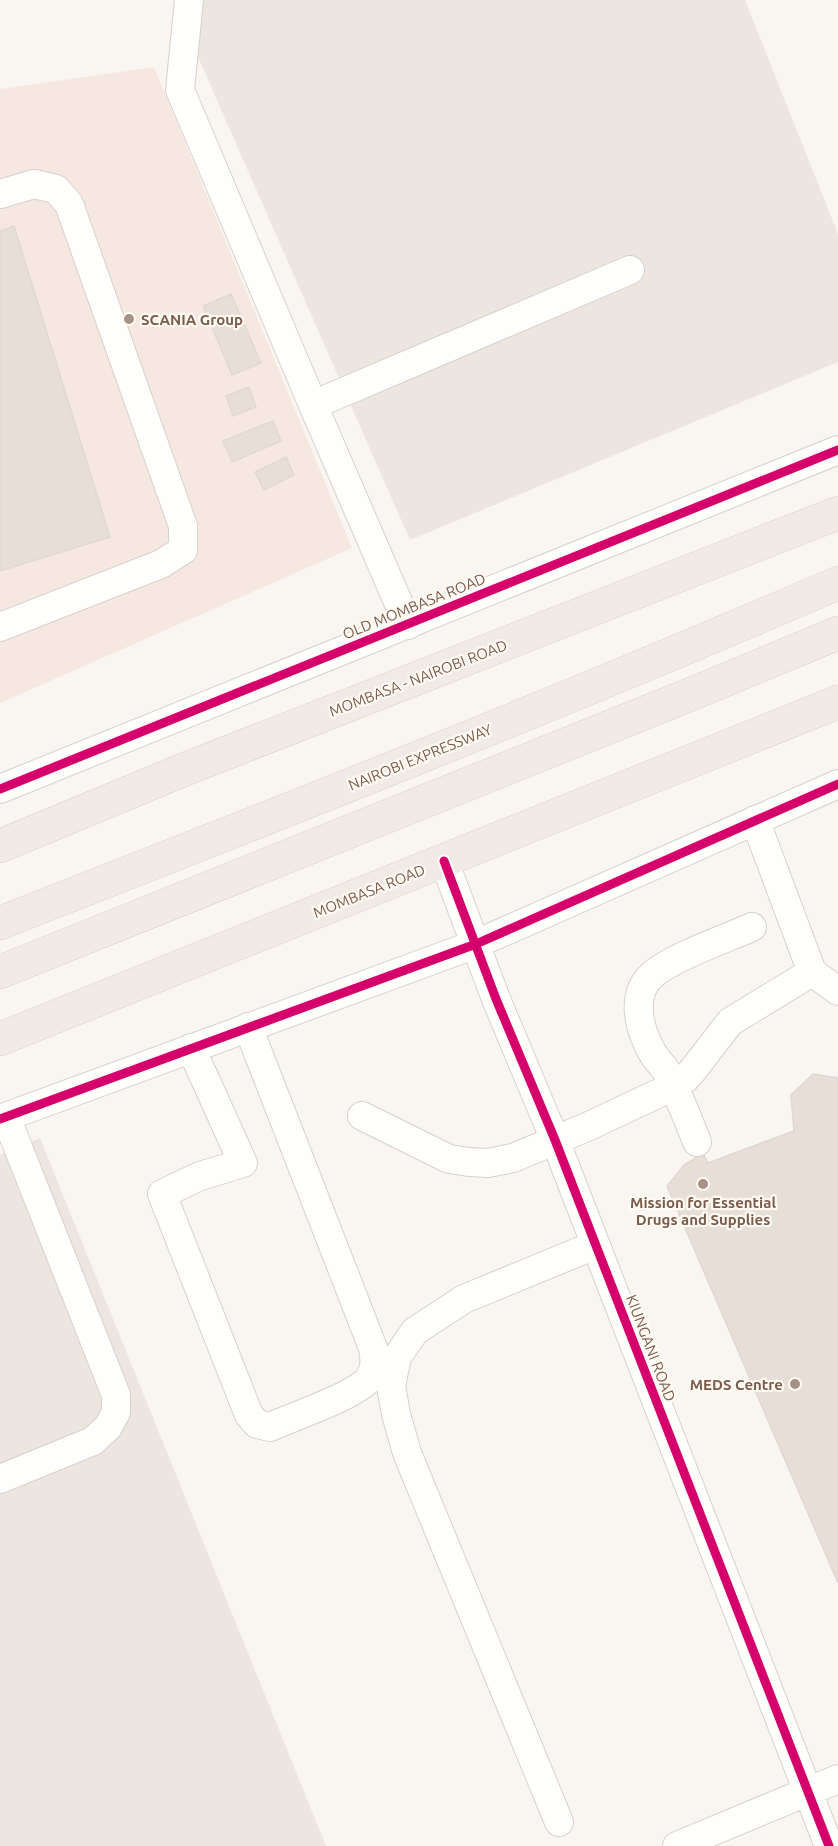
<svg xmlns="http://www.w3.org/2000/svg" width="838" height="1846" font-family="Ubuntu,sans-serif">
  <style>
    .commercial { fill: #f6e8e1 }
    .industrial { fill: #ede5e0 }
    .building { fill: #e6ded7; stroke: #e2d8d2; stroke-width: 1.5 }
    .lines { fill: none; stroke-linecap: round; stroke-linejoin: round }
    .minor-casing { stroke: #d7d1cb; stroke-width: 30 }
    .highway-casing { stroke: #dad1cc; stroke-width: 34 }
    .minor { stroke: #fefefd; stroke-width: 28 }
    .highway { stroke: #f2eae7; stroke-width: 33 }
    .cycleway-casing { stroke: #fffaf3; stroke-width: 13 }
    .cycleway { stroke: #d6006c; stroke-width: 9 }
    .poi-dot { fill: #a69286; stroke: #fffaf3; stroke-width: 2 }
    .labels { text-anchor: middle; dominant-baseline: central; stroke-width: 4.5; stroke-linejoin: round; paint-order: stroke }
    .poi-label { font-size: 15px; font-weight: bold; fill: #7a5c4d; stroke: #fffaf3; text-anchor: start }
    .street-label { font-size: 15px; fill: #7a5c4d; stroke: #fffaf3 }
  </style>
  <rect width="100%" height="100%" fill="#f9f5f0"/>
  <path class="commercial" d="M154,67L352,548L0,703V89Z"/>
  <path class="industrial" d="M173,0H745L838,234V362L410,540Z
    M40,1138L326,1846H0V1155Z"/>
  <path class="building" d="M14,226L110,537L0,571V231Z
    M231,294L261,363L232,375L203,306Z
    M249,387L256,407L233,416L226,396Z
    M273,421L281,441L232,462L223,441Z
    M286,457L294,475L264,490L255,472Z
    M813,1074L838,1078V1583L667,1186L684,1165L703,1153L708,1163L794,1131L791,1095Z"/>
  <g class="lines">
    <defs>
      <path id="minor" d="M189,0L180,90L313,405L408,625
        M0,194L34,184L56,189L69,204L183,526V550L161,564L0,627
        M313,405L630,270
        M0,789L838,450
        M755,820L812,972L838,991
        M444,861L496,999L555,1140L829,1846
        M191,1048L243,1163L200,1176L162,1194L249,1415L257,1424L270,1427C294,1416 352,1397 368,1380C376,1370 375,1359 373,1348L248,1027
        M362,1116L449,1159L469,1162L488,1163L513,1158L589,1126L674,1086L686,1078L693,1070L730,1022L812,972
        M0,1119L476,944L838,784
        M697,1142C688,1119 679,1096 668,1074C664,1066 656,1060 652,1052C639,1029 630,995 652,975C673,957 725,939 752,927
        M0,1479L93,1441L108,1427L116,1412V1395L6,1117
        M559,1822L407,1453L396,1414L391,1386L397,1357L415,1331L464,1299L595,1245
        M677,1846L838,1779"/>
      <path id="highway" d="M0,846L183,770L838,513
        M0,923C281,813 561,703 838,583
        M0,972L689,695L838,633
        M0,1039L838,702"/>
    </defs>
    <use href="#minor" class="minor-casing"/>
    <use href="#highway" class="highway-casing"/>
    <use href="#minor" class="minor"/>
    <use href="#highway" class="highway"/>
    <defs>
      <path id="cycleway" d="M0,789L838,450
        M444,861L496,999L555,1140L829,1846
        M0,1119L476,944L838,784"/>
    </defs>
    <use href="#cycleway" class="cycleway-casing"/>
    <use href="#cycleway" class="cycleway"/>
  </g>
  <g class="poi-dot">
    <circle cx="129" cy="319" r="6"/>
    <circle cx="703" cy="1184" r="6"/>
    <circle cx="795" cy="1384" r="6"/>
  </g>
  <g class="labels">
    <g class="poi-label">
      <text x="141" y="319">SCANIA Group</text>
      <text x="703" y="1202" text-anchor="middle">Mission for Essential<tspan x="703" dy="17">Drugs and Supplies</tspan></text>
      <text x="783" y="1384" text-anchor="end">MEDS Centre</text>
    </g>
    <g class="street-label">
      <text transform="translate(414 606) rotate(-22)">OLD MOMBASA ROAD</text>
      <text transform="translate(418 678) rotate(-21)">MOMBASA - NAIROBI ROAD</text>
      <text transform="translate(420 757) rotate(-22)">NAIROBI EXPRESSWAY</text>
      <text transform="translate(369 891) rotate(-22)">MOMBASA ROAD</text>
      <text transform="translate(651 1348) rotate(69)">KIUNGANI ROAD</text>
    </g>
  </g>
</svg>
